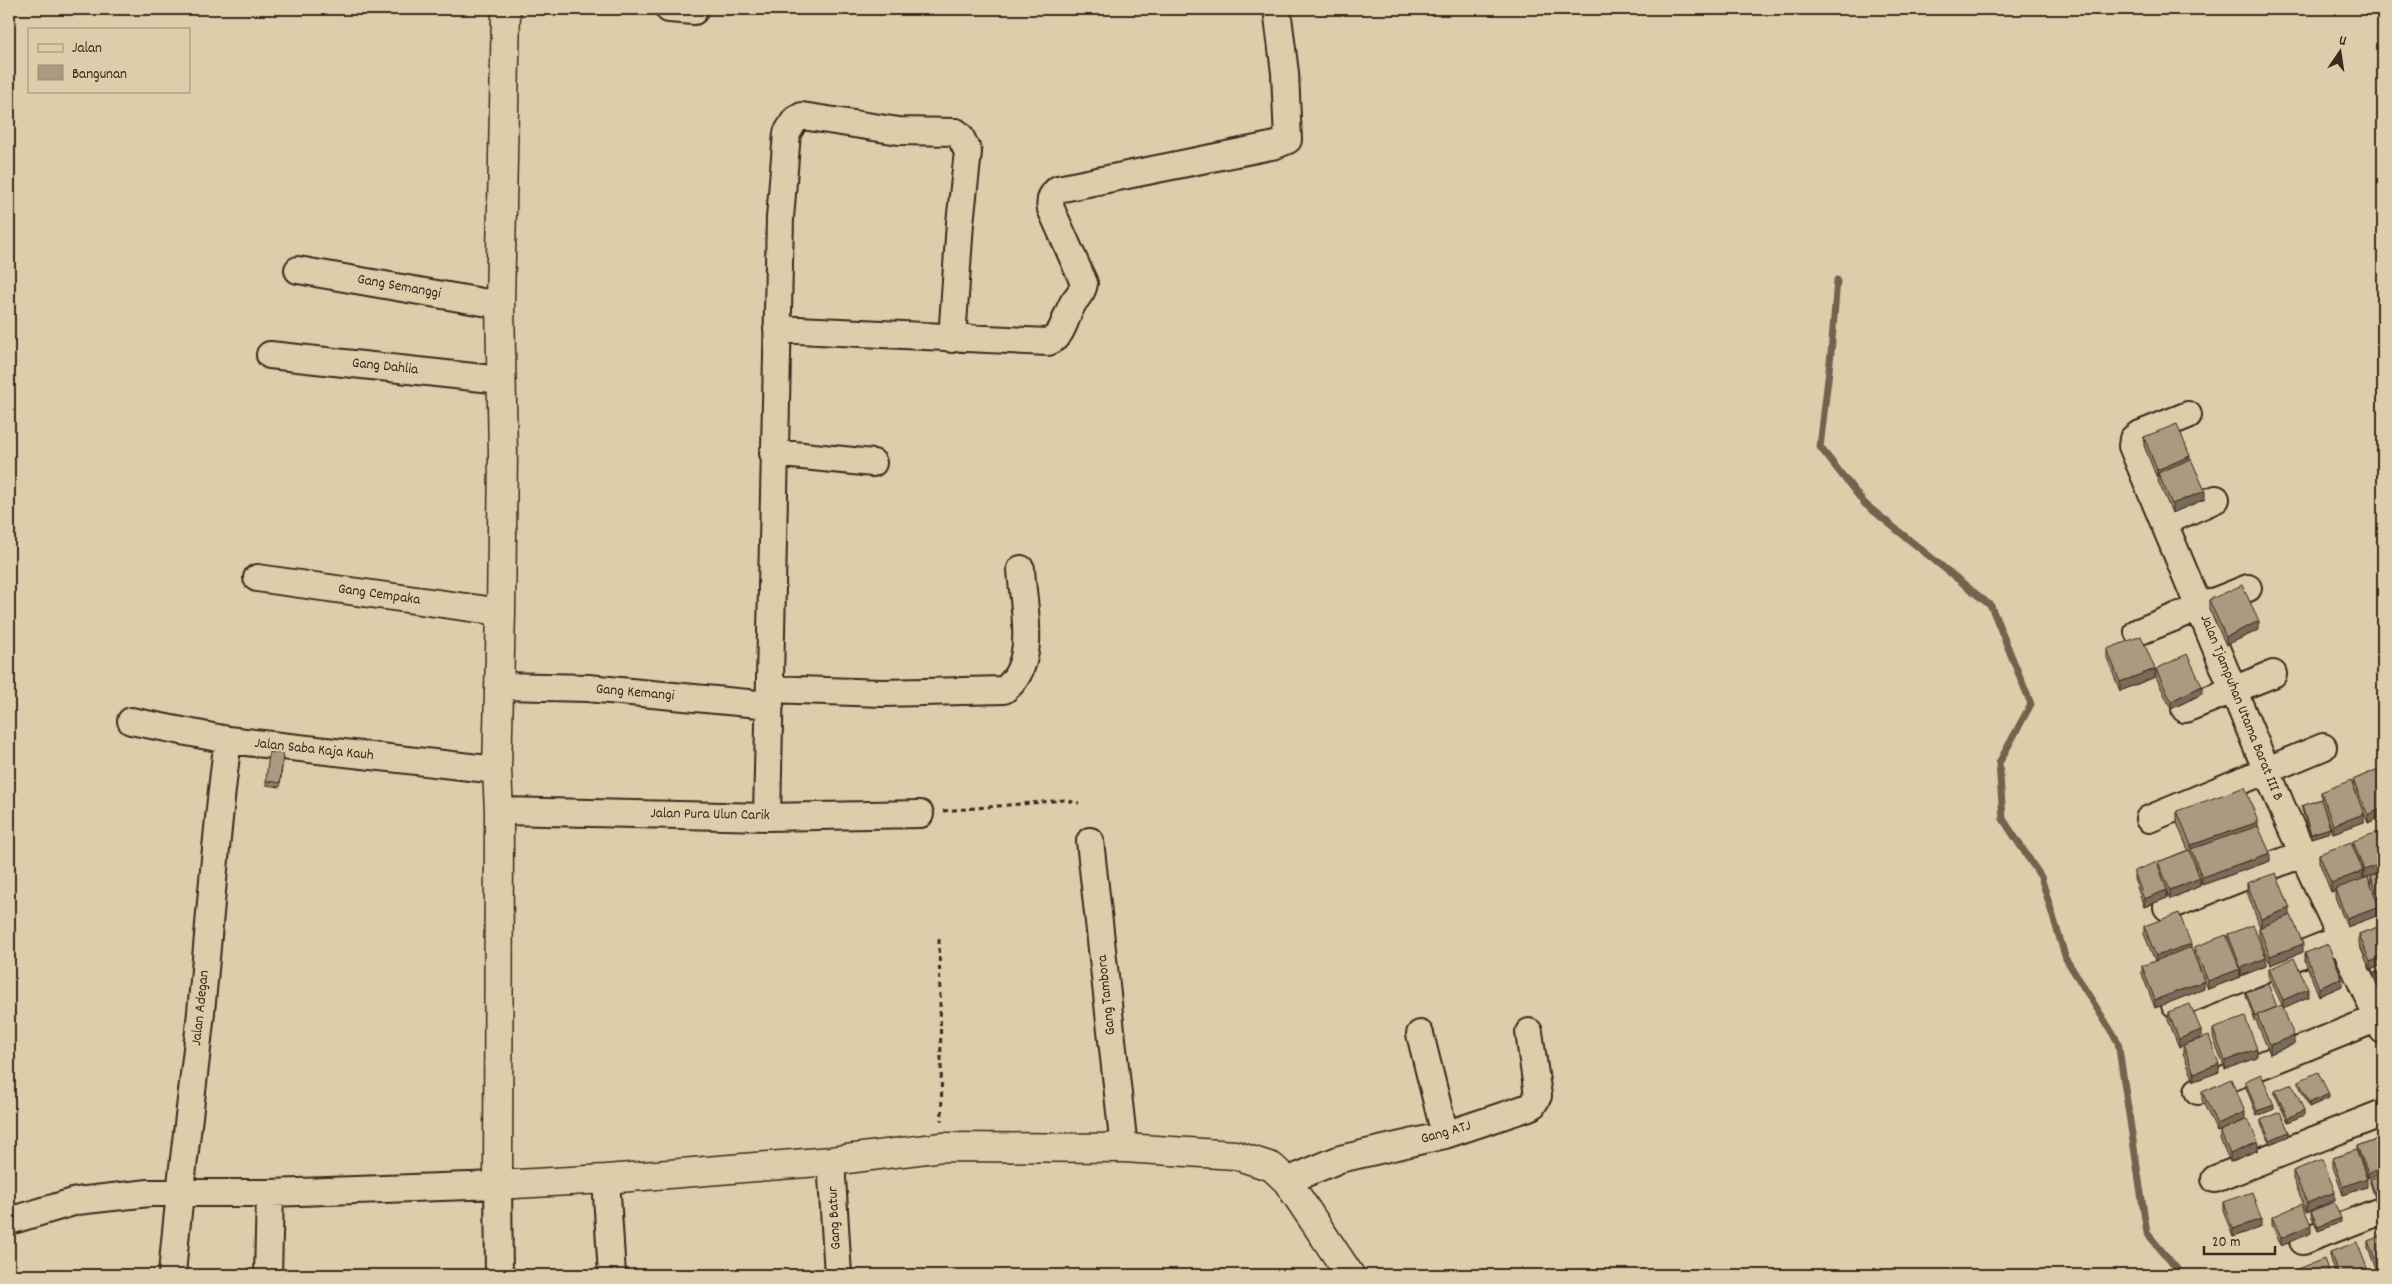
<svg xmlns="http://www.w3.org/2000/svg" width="2392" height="1284" font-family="Dekko,sans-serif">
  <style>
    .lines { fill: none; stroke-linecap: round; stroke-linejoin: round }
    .stream { stroke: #73624d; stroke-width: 7 }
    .street-casing { stroke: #3b2a1e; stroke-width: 30 }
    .secondary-casing { stroke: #3b2a1e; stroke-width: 31 }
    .path { stroke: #3b2a1e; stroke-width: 3; stroke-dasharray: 5 4; stroke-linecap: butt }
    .street { stroke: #decdaa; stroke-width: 26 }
    .secondary { stroke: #decdaa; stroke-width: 28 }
    .wall { fill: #93846d; stroke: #3b2a1e }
    .shaded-wall { fill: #786c59; stroke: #3b2a1e }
    .building { fill: #ab9a7f; stroke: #3b2a1e }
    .labels { text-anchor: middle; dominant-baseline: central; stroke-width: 4; stroke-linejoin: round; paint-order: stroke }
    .street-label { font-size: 15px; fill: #3b2a1e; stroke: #decdaa }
  </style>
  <rect width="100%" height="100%" fill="#decdaa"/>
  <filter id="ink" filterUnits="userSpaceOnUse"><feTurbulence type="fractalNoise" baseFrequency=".02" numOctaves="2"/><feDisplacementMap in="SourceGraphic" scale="10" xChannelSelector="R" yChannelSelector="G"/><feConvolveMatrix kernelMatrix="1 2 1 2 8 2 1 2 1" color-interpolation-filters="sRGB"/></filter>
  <g filter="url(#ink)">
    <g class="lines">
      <path class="stream" d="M1837,280L1831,353L1820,447L1865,504L1991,606L2031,704L1999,763L2003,819L2041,877L2066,959L2118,1042L2147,1233L2182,1275"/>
      <defs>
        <path id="street" d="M669,9L694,11
          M298,270L500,305
          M777,329L1048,342C1064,336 1065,316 1073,303C1077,296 1083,293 1084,283L1051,209C1049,200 1051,195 1058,189L1276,145L1288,140L1285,73L1277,9
          M270,355L501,380
          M2188,415L2138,435L2133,439L2132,446L2284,812L2383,1030
          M773,453L873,463
          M2164,522L2216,499
          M257,578L501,612
          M2138,632L2248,588
          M500,686L588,688L770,705
          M770,689L882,693L1004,690C1039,664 1023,606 1021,569
          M2185,709L2273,674
          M131,721L228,740L497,770
          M499,811L767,817L920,814
          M767,817L780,218L787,133L795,120L802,116L899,131L956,132L960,136L968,152L960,223L952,339
          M2149,819L2323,747
          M1090,841L1124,1148
          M2167,907L2383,822
          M2175,1005L2383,922
          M1420,1034L1445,1135
          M2198,1091L2383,1016
          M831,1161L838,1275
          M606,1179L612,1275
          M2215,1179L2383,1113
          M1287,1181L1340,1159L1445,1135L1532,1106L1538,1096L1529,1032
          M9,1221L77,1201L149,1193H270L498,1185L499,1275
          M2303,1241L2383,1210
          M172,1275C179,1187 192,1100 201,1012C210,921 216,830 228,740
          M268,1275L270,1193"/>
        <path id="secondary" d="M506,9L500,305L503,454L501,612L497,770L499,811L498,1185L606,1179L831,1161L942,1147L1124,1148L1235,1155L1272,1167L1287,1181L1350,1275"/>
      </defs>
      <use href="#street" class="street-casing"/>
      <use href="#secondary" class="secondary-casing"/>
      <path class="path" d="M943,811L1064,800L1079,803
        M939,939L942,1121"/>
      <use href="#street" class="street"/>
      <use href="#secondary" class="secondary"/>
    </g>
    <path class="wall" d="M2144,437L2190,459L2205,499L2172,513L2158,481V477L2157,478L2144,446Z
      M2209,600L2259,630L2226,645L2209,609Z
      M2107,649L2155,677L2120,691L2107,658Z
      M2156,669L2202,694L2171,709L2156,677Z
      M283,758L280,787L266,785V781Z
      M2383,767V816L2368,823L2362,809L2364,822L2333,833L2323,806L2330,832L2311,838L2302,810V806L2321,799V792L2353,785V780Z
      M2177,811L2258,826L2270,861L2202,885L2200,880V886L2170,899L2167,892V898L2144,907L2134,879V871L2158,866V862L2188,850L2177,823Z
      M2353,841L2371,884V876L2383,872L2381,914L2379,910V915L2347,927L2335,897V890L2331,892L2319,862V854L2353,847Z
      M2247,883L2290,915L2303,952L2270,965L2259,936V928L2260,927L2247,892Z
      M2383,925V965L2370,970L2359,943V934Z
      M2144,926L2191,948L2204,989L2155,1008L2142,974V966L2155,961L2144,934Z
      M2228,934L2266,966L2241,976L2240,972V977L2208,989L2194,955V947L2228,940Z
      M2305,953L2342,986L2319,996L2305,961Z
      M2269,969L2308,997L2283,1008L2294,1044L2270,1054L2257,1023V1020L2255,1021L2246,996V992L2277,1007L2282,1005L2269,977Z
      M2383,969V997L2374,978V973Z
      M2168,1012L2201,1038L2189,1043L2219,1072L2194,1081L2183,1053V1045L2179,1047L2168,1020Z
      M2213,1029L2257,1058L2225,1069L2213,1037Z
      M2245,1081L2274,1109L2257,1116L2245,1085Z
      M2299,1081L2329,1098L2309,1107L2299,1085Z
      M2275,1091L2304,1115L2288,1122L2275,1095Z
      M2202,1092L2245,1120L2258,1150L2230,1162L2220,1139V1131L2217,1132L2202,1100Z
      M2261,1120L2289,1136L2270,1144L2261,1124Z
      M2376,1139L2368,1178L2357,1150V1146Z
      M2333,1158L2367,1187L2343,1195L2333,1167Z
      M2293,1171L2335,1200L2307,1212L2293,1179Z
      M2383,1175V1205L2378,1207L2370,1183V1179Z
      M2223,1202L2261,1227L2233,1237L2223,1210Z
      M2311,1211L2341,1222L2318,1231L2311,1215Z
      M2272,1217L2311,1233L2281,1246L2272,1225Z
      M2368,1241L2383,1275H2379L2368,1249Z
      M2330,1252L2367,1275H2336L2330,1260Z"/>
    <path class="shaded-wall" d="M2190,456V465L2158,473V477L2157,478V470Z
      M2205,491V499L2172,513V504Z
      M2259,621V630L2226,645V637Z
      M2155,669V677L2120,691V682Z
      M2202,686V694L2171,709V701Z
      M2383,808V816L2368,823V815Z
      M2364,814V822L2333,833V825Z
      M2258,822V834L2191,849V845Z
      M2330,828V832L2311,838V834Z
      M2270,853V861L2202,885V877Z
      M2383,863V872L2364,878V870Z
      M2363,871V879L2331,892V883Z
      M2200,878V886L2170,899V890Z
      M2167,890V898L2144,907V899Z
      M2383,905V913L2381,914V906Z
      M2379,907V915L2347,927V919Z
      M2290,908V916L2261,927V919Z
      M2191,944V952L2156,965V956Z
      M2303,944V952L2270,965V956Z
      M2383,957V965L2370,970V962Z
      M2266,958V966L2241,976V968Z
      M2240,969V977L2208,989V981Z
      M2342,978V986L2319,996V988Z
      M2204,981V989L2155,1008V1000Z
      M2308,989V997L2283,1008V1000Z
      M2201,1030V1038L2179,1047V1039Z
      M2294,1036V1044L2270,1054V1045Z
      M2257,1049V1058L2225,1069V1061Z
      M2219,1064V1072L2194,1081V1073Z
      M2329,1094V1098L2309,1107V1103Z
      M2274,1105V1109L2257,1116V1111Z
      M2304,1110V1115L2288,1122V1118Z
      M2245,1112V1120L2217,1132V1124Z
      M2289,1132V1136L2270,1144V1140Z
      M2258,1142V1150L2230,1162V1154Z
      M2383,1167V1172L2368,1178V1173Z
      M2367,1178V1187L2343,1195V1187Z
      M2335,1192V1200L2307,1212V1203Z
      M2383,1201V1205L2378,1207V1202Z
      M2341,1218V1222L2318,1231V1227Z
      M2261,1219V1227L2233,1237V1229Z
      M2311,1225V1233L2281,1246V1238Z
      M2383,1267V1275H2379V1269Z
      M2367,1268V1275H2348Z"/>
    <path class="building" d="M2177,424L2190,456L2157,470L2144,437Z
      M2191,459L2205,491L2172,504L2158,473Z
      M2242,585L2259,621L2226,637L2209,600Z
      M2141,636L2155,669L2120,682L2107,649Z
      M2187,654L2202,686L2171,701L2156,669Z
      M269,752L283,754L280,783L266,781Z
      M2383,767V808L2368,815L2353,780Z
      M2351,780L2364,814L2333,825L2321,792Z
      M2245,787L2258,822L2191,845L2177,811Z
      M2321,799L2330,828L2311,834L2302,806Z
      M2258,826L2270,853L2202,877L2191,849Z
      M2383,830V863L2364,870L2353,841Z
      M2351,842L2363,871L2331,883L2319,854Z
      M2189,850L2200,878L2170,890L2158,862Z
      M2157,862L2167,890L2144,899L2134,871Z
      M2383,872V905L2381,906L2371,876Z
      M2276,873L2290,908L2261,919L2247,883Z
      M2368,877L2379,907L2347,919L2335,889Z
      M2179,913L2191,944L2156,956L2144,926Z
      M2291,915L2303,944L2270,956L2259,928Z
      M2253,925L2266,958L2241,968L2228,934Z
      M2383,925V957L2370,962L2359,934Z
      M2226,935L2240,969L2208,981L2194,947Z
      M2328,944L2342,978L2319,988L2305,953Z
      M2191,947L2204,981L2155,1000L2142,966Z
      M2294,958L2308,989L2283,1000L2269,969Z
      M2383,969V993L2374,973Z
      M2268,984L2277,1007L2257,1015L2258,1016L2255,1017L2246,992Z
      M2190,1004L2201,1030L2179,1039L2168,1012Z
      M2282,1005L2294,1036L2270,1045L2257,1015Z
      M2245,1017L2257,1049L2225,1061L2213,1029Z
      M2209,1036L2219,1064L2194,1073L2183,1045Z
      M2318,1072L2329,1094L2309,1103L2299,1081Z
      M2261,1074L2274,1105L2257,1111L2245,1081Z
      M2231,1079L2245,1112L2217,1124L2202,1092Z
      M2292,1084L2304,1110L2288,1118L2275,1091Z
      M2280,1112L2289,1132L2270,1140L2261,1120Z
      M2248,1119L2258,1142L2230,1154L2220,1131Z
      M2376,1139L2383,1159V1167L2368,1173L2357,1146Z
      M2356,1150L2367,1178L2343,1187L2333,1158Z
      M2322,1159L2335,1192L2307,1203L2293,1171Z
      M2383,1175V1201L2378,1202L2370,1179Z
      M2252,1192L2261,1219L2233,1229L2223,1202Z
      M2334,1202L2341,1218L2318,1227L2311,1211Z
      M2302,1204L2311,1225L2281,1238L2272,1217Z
      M2383,1235V1267L2379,1269L2368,1241Z
      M2357,1242L2367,1268L2348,1275H2339L2330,1252Z
      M2324,1259L2330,1275H2300L2298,1269Z"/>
  </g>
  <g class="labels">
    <g class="street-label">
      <text transform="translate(399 287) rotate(10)">Gang Semanggi</text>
      <text transform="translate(385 367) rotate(6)">Gang Dahlia</text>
      <text transform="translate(379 595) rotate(8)">Gang Cempaka</text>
      <text transform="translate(635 693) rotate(5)">Gang Kemangi</text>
      <text transform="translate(2241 708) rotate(68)">Jalan Tjampuhan Utama Barat III B</text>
      <text transform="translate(314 750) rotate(6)">Jalan Saba Kaja Kauh</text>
      <text transform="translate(710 815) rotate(1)">Jalan Pura Ulun Carik</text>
      <text transform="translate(1107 995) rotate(-96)">Gang Tambora</text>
      <text transform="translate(201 1008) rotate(-84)">Jalan Adegan</text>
      <text transform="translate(1446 1133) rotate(-16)">Gang ATJ</text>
      <text transform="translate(835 1218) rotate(-93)">Gang Batur</text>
    </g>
  </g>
  <rect width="2392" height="1284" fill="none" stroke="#decdaa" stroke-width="30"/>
  <rect x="15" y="15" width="2362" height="1254" fill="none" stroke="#3b2a1e" stroke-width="2" filter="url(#ink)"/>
  <rect x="28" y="28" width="162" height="65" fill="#decdaa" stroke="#9d8c72"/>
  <rect x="38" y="44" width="25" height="8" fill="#decdaa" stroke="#9d8c72"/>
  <text x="72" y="52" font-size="15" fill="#3b2a1e">Jalan</text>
  <rect x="38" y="65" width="25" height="15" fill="#ab9a7f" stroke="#9d8c72"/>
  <text x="72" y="78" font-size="15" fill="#3b2a1e">Bangunan</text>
  <g transform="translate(2340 52) rotate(13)" stroke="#decdaa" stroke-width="4" paint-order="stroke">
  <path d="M0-4L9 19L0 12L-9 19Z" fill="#3b2a1e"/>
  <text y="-8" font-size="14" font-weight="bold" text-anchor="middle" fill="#3b2a1e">U</text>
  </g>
  <path d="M2204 1246v8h71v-8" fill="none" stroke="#3b2a1e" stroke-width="2.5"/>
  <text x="2212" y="1246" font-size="15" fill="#3b2a1e" stroke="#decdaa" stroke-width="4" paint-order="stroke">20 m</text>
</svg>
